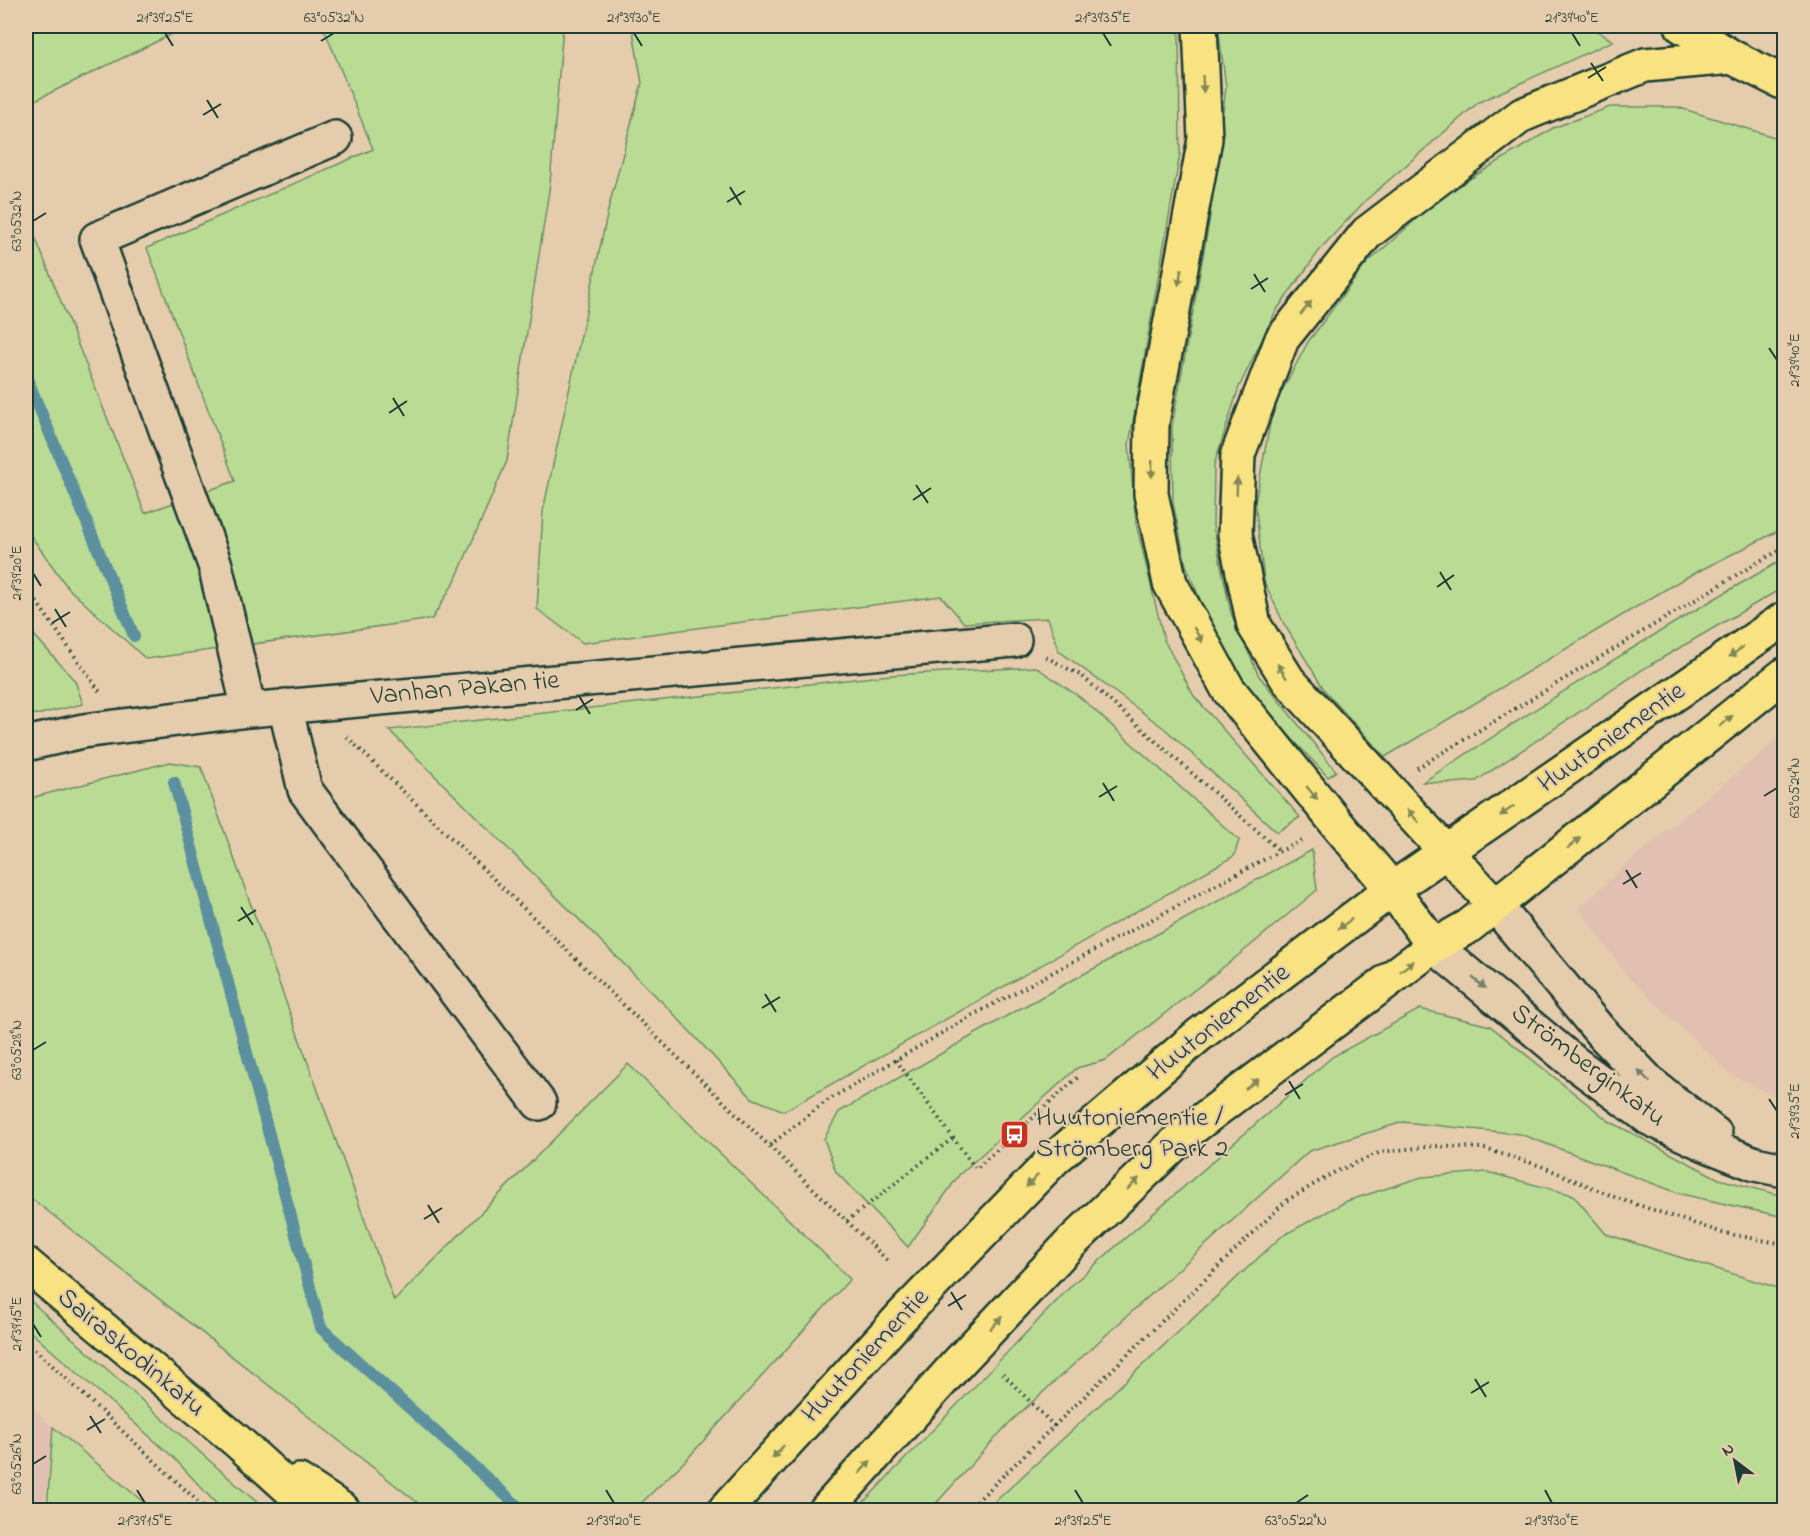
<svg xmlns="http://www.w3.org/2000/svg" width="1810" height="1536" font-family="'Indie Flower',sans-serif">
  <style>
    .built { fill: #e1c0b1 }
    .green { fill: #badb94; stroke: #6c8c64; stroke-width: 1.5 }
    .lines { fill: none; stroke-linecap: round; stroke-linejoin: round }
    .stream { stroke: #5d909f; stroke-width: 12 }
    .minor-casing { stroke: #1f3d34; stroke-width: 38 }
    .major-casing { stroke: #1f3d34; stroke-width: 38 }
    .highway-casing { stroke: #1f3d34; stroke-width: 38 }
    .path { stroke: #1f3d34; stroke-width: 4; stroke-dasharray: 1.5 4.5; stroke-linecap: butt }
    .minor { stroke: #e4ccac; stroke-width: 33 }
    .major { stroke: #f8e281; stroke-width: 33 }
    .highway { stroke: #f8e281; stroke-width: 33 }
    .oneway { fill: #818757 }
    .oneway2 { fill: #787d6a }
    .ticks { fill: none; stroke: #1f3d34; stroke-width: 2 }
    .labels { text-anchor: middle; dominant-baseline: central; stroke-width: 4.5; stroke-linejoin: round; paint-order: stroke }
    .street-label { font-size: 27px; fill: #1f3d34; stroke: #e4ccac }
    .poi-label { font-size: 27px; fill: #1f3d34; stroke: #e4ccac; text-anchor: start }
    .neatline { fill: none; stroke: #1f3d34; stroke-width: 2 }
    .ticks-label { font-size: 15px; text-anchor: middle; fill: #1f3d34 }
  </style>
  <rect width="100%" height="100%" fill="#e4ccac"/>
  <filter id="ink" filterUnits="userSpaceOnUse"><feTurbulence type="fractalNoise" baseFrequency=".0167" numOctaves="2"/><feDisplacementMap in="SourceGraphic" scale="12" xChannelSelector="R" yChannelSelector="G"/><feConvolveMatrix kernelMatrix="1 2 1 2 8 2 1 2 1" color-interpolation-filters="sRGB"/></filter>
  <g filter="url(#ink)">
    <path class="built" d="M1784,734V1100L1728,1073L1628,977L1579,909L1626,864Z
      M26,1402L53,1427L44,1510H26Z"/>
    <path class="green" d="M26,26H189L27,104Z
      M323,26H563L550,184L507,461L455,581L432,619L146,659L68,588L26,529V214L145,513L235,481L147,248L373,149Z
      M632,26H1179L1180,154L1129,444L1136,523L1164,640L1194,696L1300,817L1277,832L1165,729L1059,651L1048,618L964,623L941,596L583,643L537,609L543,511L609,206L642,83Z
      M1218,26H1589L1613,41L1479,102L1366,200L1322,247L1276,311L1239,387L1214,465L1213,526L1231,613L1259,676L1336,771L1328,777L1251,695L1205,612L1186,565L1173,503L1172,426L1209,223L1226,87Z
      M1610,107H1677L1774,137L1784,142V528L1683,579L1385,757L1325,691L1284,624L1264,581L1255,503L1273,408L1308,342L1366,264L1442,196L1553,128Z
      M1784,559V587L1645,668L1476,781L1451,783L1423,782C1542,705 1660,628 1784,559Z
      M26,626L75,681L83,704L40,714L26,715Z
      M1036,667L1081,698L1239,840L1234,856L784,1111L752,1098L670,1010L389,730L891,675Z
      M170,762L201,767L394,1301L628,1064L850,1279L687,1459L634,1510H427L26,1194V801L38,796Z
      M1312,850L1317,890L1250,946L1106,1060L1077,1068L959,1175L908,1247L836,1172L824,1139L839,1112L1012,1013Z
      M1420,1009L1490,1026L1609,1121L1719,1179L1784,1196V1217L1681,1194L1520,1134L1403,1122L1309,1151L1009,1423L930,1510H856L1074,1283L1332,1057Z
      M1487,1172L1573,1195L1606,1234L1784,1290V1510H986L1282,1236L1347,1201L1422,1177Z
      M26,1297L238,1486L266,1510H222L173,1457L26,1328Z
      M53,1427L153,1510H47Z"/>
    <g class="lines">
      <path class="stream" d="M26,376L134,636
        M174,782L321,1328L522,1510"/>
      <defs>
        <path id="minor" d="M285,706L305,790L539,1103
          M249,710L215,565L97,239L335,138
          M26,744L83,731L249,710L1014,640
          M1495,905L1600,1031L1652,1085L1715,1134
          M1434,946L1572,1061L1649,1118L1705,1144L1755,1164L1784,1170"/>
        <path id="major" d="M26,1264L237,1441L313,1510
          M299,1481L343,1510
          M725,1510L902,1316L1054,1159L1199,1035L1392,889L1784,619
          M826,1510L956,1365L1071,1243L1188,1131L1434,946L1469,926L1784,675"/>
        <path id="highway" d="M1200,26L1205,139L1152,422L1151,494L1170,583L1228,689L1338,825L1392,889L1434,946
          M1682,26L1732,57L1784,83
          M1495,905L1288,680L1254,625L1235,534L1238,454L1282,339L1367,233L1522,115L1645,65L1732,57"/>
      </defs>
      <use href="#minor" class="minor-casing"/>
      <use href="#major" class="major-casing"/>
      <use href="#highway" class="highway-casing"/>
      <path class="path" d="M26,587L100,692
        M1046,657L1082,676L1280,851
        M347,737L889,1262
        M1417,768L1758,562L1784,548
        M896,1060L976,1169L1078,1077
        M770,1145L828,1100L971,1016L1280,851L1305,840
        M847,1221L953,1138
        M26,1341L207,1510
        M1054,1426L1286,1201L1335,1172L1381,1152L1434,1146L1482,1148L1541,1166L1617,1198L1723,1233L1784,1244
        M968,1510L1054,1426L1001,1372"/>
      <use href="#minor" class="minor"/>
      <use href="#major" class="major"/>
      <use href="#highway" class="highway"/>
    </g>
    <defs><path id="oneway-solid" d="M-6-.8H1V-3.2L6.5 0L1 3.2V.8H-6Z" transform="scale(1.5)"/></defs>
    <g class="oneway">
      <use href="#oneway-solid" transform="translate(1203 84) rotate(87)"/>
      <use href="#oneway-solid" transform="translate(1180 277) rotate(100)"/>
      <use href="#oneway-solid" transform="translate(1306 308) rotate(-51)"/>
      <use href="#oneway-solid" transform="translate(1152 469) rotate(91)"/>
      <use href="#oneway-solid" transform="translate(1237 486) rotate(-88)"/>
      <use href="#oneway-solid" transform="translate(1198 635) rotate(61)"/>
      <use href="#oneway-solid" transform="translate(1736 652) rotate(145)"/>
      <use href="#oneway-solid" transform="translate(1282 671) rotate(-122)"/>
      <use href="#oneway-solid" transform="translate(1726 721) rotate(-39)"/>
      <use href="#oneway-solid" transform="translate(1312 793) rotate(51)"/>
      <use href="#oneway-solid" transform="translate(1507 811) rotate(145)"/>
      <use href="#oneway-solid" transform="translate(1413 816) rotate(-132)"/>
      <use href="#oneway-solid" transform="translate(1574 843) rotate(-39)"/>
      <use href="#oneway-solid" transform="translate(1345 924) rotate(143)"/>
      <use href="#oneway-solid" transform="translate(1407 966) rotate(-38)"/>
      <use href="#oneway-solid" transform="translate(1252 1084) rotate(-37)"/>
      <use href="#oneway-solid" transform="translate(1032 1181) rotate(134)"/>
      <use href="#oneway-solid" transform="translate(1133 1184) rotate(-44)"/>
      <use href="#oneway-solid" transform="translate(996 1323) rotate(-47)"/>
      <use href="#oneway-solid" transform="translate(778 1452) rotate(132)"/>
      <use href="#oneway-solid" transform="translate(865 1467) rotate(-48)"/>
    </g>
    <g class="oneway2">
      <use href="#oneway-solid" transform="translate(1479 983) rotate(40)"/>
      <use href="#oneway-solid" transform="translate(1644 1076) rotate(-134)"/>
    </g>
  </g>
  <path class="ticks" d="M165,33L173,46M634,33L642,46M1103,33L1111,46M1572,33L1580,46M321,41L334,33M1591,63L1603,81M1588,78L1606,67M207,100L218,118M203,115L221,104M730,187L741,205M727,202L745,191M33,221L46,213M1254,274L1265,292M1251,289L1268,278M1769,348L1777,360M393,398L404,416M389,413L407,401M916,485L928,503M913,500L931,488M1440,572L1451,590M33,573L41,586M1437,587L1454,575M55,609L66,627M52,623L70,612M579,696L590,714M576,710L593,699M1103,783L1114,801M1764,796L1777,788M1099,797L1117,786M1626,870L1637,888M1623,884L1641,873M241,907L253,925M238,921L256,910M765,994L776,1012M762,1008L780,997M33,1050L46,1042M1289,1081L1300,1099M1285,1095L1303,1084M1769,1099L1777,1111M428,1205L439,1223M424,1219L442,1208M951,1292L962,1310M948,1306L966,1295M33,1324L41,1337M1475,1379L1486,1397M1471,1393L1489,1382M90,1416L101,1433M87,1430L105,1419M33,1464L46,1456M137,1490L145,1503M606,1490L614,1503M1075,1490L1083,1503M1545,1490L1552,1503M1296,1503L1308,1495"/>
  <defs>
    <symbol id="bus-square" viewBox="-11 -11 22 22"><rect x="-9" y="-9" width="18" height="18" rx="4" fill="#c8321e" stroke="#e4ccac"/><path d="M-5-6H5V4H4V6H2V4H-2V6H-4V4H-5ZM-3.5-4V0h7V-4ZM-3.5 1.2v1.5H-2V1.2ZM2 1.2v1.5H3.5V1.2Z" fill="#fff"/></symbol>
  </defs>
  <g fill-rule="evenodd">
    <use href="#bus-square" x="998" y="1118" width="33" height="33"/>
  </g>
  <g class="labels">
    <g class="street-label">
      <text transform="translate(465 689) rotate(-5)">Vanhan Pakan tie</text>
      <text transform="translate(1612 738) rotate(-35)">Huutoniementie</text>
      <text transform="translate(1219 1023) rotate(-38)">Huutoniementie</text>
      <text transform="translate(1588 1066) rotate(37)">Strömberginkatu</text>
      <text transform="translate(131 1353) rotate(40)">Sairaskodinkatu</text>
      <text transform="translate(866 1356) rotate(-47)">Huutoniementie</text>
    </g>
    <g class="poi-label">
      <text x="1036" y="1118">Huutoniementie /<tspan x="1036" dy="31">Strömberg Park 2</tspan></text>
    </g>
  </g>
  <rect width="1810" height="1536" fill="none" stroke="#e4ccac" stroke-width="66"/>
  <g transform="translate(1735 1461) rotate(328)" stroke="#e4ccac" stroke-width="4.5" paint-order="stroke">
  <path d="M0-4.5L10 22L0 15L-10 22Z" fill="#1f3d34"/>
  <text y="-9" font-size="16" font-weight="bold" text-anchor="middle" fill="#1f3d34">N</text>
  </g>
  <rect x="33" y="33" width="1744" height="1470" class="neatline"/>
  <g class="ticks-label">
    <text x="165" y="22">21°39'25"E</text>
    <text x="334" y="22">63°05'32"N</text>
    <text x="634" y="22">21°39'30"E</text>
    <text x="1103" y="22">21°39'35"E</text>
    <text x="1572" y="22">21°39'40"E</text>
    <text transform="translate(16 221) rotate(-90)" y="5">63°05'32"N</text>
    <text transform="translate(1794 360) rotate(-90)" y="5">21°39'40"E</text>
    <text transform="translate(16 573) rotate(-90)" y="5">21°39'20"E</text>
    <text transform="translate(1794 788) rotate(-90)" y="5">63°05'24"N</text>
    <text transform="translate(16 1050) rotate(-90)" y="5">63°05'28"N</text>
    <text transform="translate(1794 1111) rotate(-90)" y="5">21°39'35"E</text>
    <text transform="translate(16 1324) rotate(-90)" y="5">21°39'15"E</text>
    <text transform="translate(16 1464) rotate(-90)" y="5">63°05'26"N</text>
    <text x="145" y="1525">21°39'15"E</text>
    <text x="614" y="1525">21°39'20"E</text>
    <text x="1083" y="1525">21°39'25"E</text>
    <text x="1296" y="1525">63°05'22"N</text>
    <text x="1552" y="1525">21°39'30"E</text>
  </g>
</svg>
